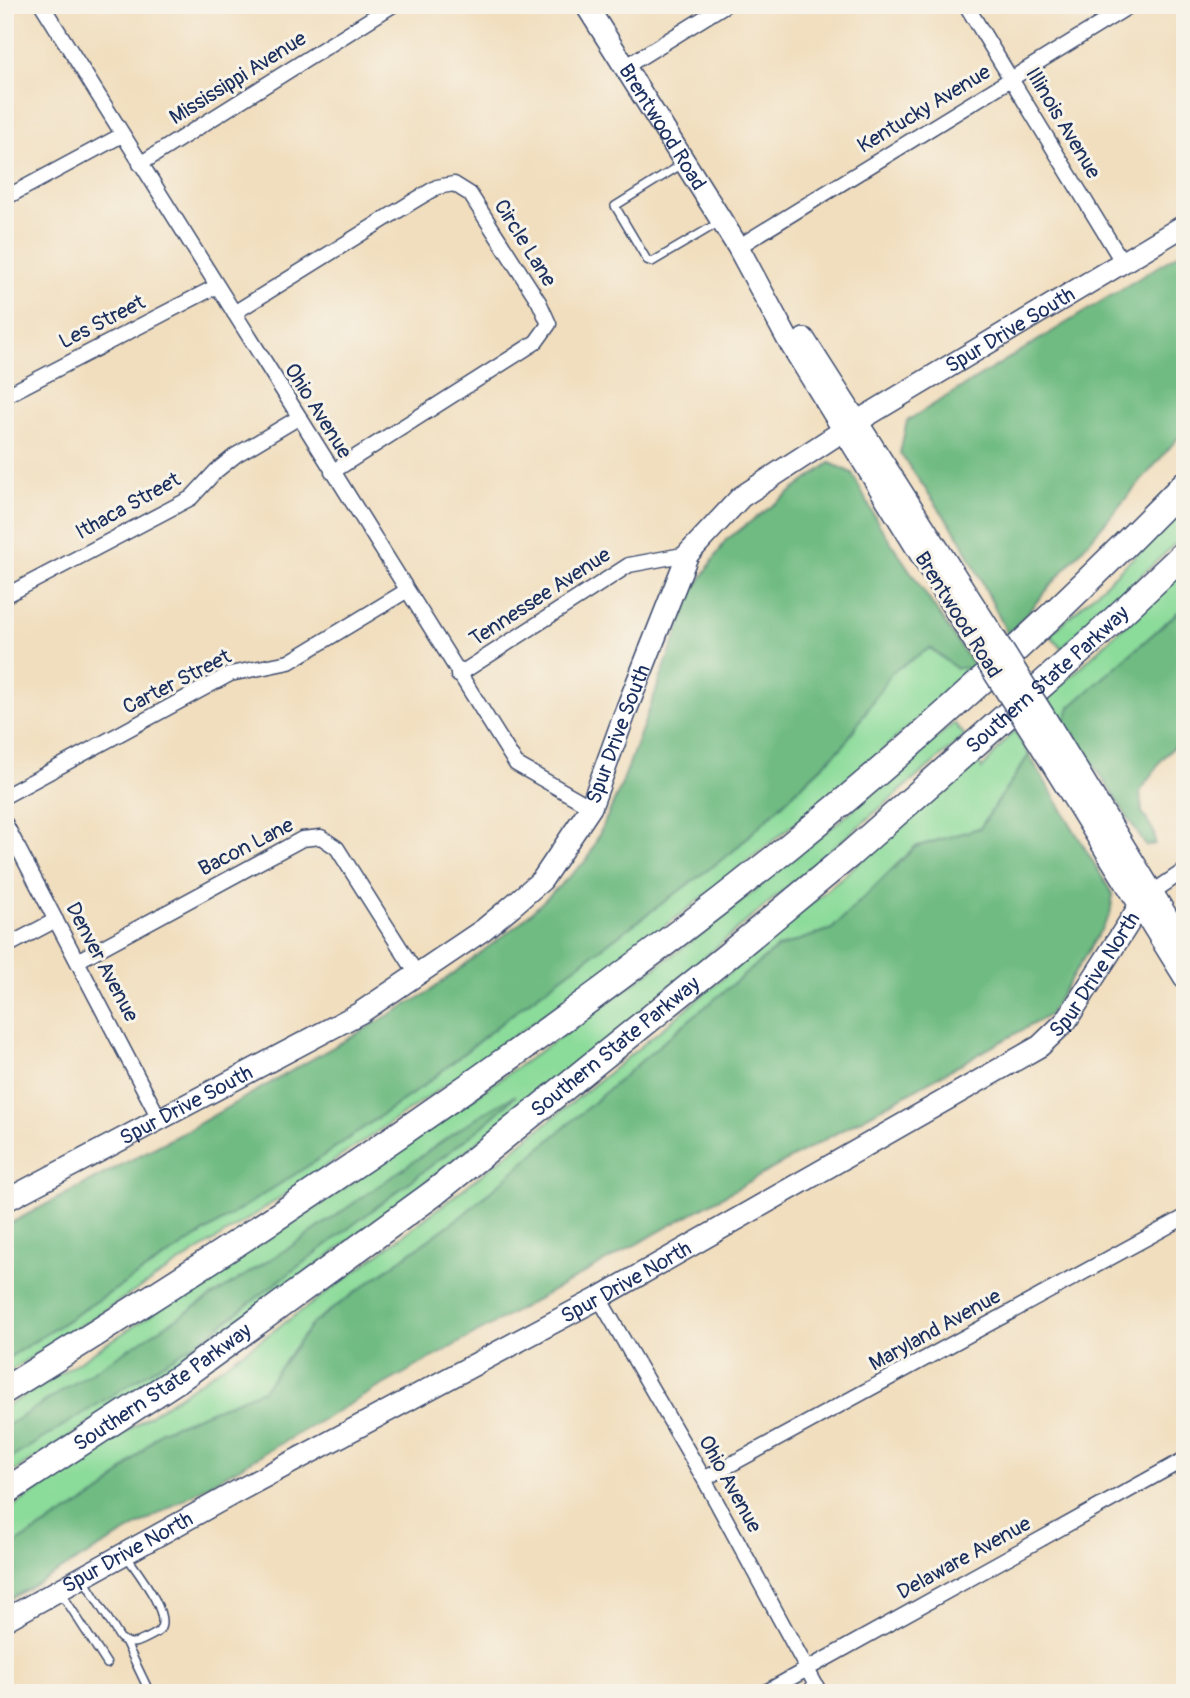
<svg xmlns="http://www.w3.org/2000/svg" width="1190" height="1698" font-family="Pangolin,sans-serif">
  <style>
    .green { fill: #8bdb9a; stroke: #53857c; stroke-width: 2 }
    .forest { fill: #70bb82; stroke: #467570; stroke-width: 2 }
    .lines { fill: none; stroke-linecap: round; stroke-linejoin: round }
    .lane-casing { stroke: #3b496c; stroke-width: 10 }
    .street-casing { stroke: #3b496c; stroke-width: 17 }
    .secondary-casing { stroke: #3b496c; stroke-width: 24 }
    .highway-casing { stroke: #3b496c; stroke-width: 29 }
    .lane { stroke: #fff; stroke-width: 7 }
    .street { stroke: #fff; stroke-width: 14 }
    .secondary { stroke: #fff; stroke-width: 21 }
    .highway { stroke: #fff; stroke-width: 26 }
    .secondary-bridge-casing { stroke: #3b496c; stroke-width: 24; stroke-linecap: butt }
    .secondary-bridge { stroke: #fff; stroke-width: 21 }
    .labels { text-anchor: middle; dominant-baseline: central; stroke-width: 6; stroke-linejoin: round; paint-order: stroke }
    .street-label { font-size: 21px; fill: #1b2f5e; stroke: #f7f3e8 }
  </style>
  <rect width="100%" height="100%" fill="#f7f3e8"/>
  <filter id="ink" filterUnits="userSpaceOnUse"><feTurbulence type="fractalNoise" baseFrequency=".0143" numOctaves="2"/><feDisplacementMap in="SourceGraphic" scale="14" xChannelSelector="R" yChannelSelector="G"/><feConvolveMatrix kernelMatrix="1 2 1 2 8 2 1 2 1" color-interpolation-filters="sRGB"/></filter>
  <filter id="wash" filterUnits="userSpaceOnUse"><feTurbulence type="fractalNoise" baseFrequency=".00686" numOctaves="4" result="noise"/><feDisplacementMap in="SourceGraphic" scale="28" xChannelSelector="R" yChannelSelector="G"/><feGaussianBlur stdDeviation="1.57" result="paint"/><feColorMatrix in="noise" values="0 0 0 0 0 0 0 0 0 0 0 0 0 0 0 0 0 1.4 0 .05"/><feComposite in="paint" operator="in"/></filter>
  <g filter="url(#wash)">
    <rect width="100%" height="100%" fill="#f1debe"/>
    <path class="green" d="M1185,506V535L1062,648L1050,635L1147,545Z
      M1185,568V606L1071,707L1062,727L1046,700Z
      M930,648L956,668H975L849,780L684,912L478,1063L262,1210L5,1374V1360L317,1160L422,1087L521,1007L732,852L843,746L892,672Z
      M954,723L965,736L586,1058L332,1254L198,1350L72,1435L5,1477V1407L46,1383L316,1208L563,1035L703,933L854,809Z
      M1014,730L1029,755L980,828L915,847L832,929L777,948L463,1215L313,1323L263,1390L161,1431L105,1490L5,1550V1512C141,1422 277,1333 406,1233C603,1083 791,922 978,760L982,769Z"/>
    <path class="forest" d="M1185,250V430L1008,635L962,541L900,453L907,421Z
      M830,463L852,473L878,523L975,668H956L930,648L892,672L843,746L732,852L521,1007L422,1087L317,1160L5,1360V1226L186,1131L426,994L520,923L588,859L621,786L692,593L726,540Z
      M1185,606V735L1162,759L1140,792L1142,812L1154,832L1155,844L1146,846L1074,734L1063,727L1070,707Z
      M1029,755L1113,895L1110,915L1049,1015L374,1390L5,1602V1550L105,1490L161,1431L263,1390L313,1323L463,1215L683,1025L777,948L832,929L915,847L980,828Z
      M516,1095L482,1127L204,1338L5,1462V1427L301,1240L480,1115Z"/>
  </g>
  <g filter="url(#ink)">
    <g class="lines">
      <defs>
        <path id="lane" d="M684,163L615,206L647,260L652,262L718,223
          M83,1578L120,1638C129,1645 135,1644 145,1639C149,1637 156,1634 159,1631C173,1615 135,1569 125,1554
          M60,1591L107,1664
          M126,1643L150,1693"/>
        <path id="street" d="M42,5L516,764L591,807
          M966,5L1123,263
          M625,67L725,5
          M140,164L393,5
          M5,198L122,135
          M738,247L1131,5
          M234,313L412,202L437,187L454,184L470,194L539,302L549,324L536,342L332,472
          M5,396L217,286
          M5,596L191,498L216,471L236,455L298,418
          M458,675L629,565L688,554
          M5,796L230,674L289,662L406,591
          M5,823L160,1120
          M1153,892L1185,870
          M5,947L56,920
          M79,960L302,839L321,837L337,848L418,976
          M599,1298L704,1479L820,1693
          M704,1479L1185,1217
          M764,1693L1185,1459"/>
        <g id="secondary">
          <path id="s1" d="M586,5L738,247L788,340L981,652"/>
          <path d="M804,339L995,638"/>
          <path d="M1051,727L1185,946"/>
          <path d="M1036,738L1185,978"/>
          <path id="s2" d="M5,1201L360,1013L483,930L512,906L542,880L591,807L627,708L688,554L741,497L858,421L1185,225"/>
          <path id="s3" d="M5,1620L236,1492L599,1298L1040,1046L1066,1021L1139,907L1153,892"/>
        </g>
        <g id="highway">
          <path d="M5,1390C275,1223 539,1047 787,848C927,735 1059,613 1185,484"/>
          <path id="s4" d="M5,1492L184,1375L434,1193L726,957L849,855L1097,636L1185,553"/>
        </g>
      </defs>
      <use href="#lane" class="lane-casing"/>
      <use href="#street" class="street-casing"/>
      <use href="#secondary" class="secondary-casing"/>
      <use href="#highway" class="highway-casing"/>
      <use href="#lane" class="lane"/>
      <use href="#street" class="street"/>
      <use href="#secondary" class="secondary"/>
      <use href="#highway" class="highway"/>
      <defs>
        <path id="secondary-bridge" d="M995,638L1051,727
          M981,652L1036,738"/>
      </defs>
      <use href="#secondary-bridge" class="secondary-bridge-casing"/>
      <use href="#secondary-bridge" class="secondary-bridge"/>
    </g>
  </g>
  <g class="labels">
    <g class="street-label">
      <text transform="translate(238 78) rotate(-32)">Mississippi Avenue</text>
      <text transform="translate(924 109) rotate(-31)">Kentucky Avenue</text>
      <text transform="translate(1063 123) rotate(59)">Illinois Avenue</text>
      <text stroke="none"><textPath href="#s1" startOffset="144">Brentwood Road</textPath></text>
      <text transform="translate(525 243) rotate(58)">Circle Lane</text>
      <text transform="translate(102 322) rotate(-27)">Les Street</text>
      <text stroke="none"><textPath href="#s2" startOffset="1381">Spur Drive South</textPath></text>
      <text transform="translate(318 411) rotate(58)">Ohio Avenue</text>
      <text transform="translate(128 506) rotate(-29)">Ithaca Street</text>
      <text transform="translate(540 597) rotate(-33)">Tennessee Avenue</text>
      <text transform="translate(958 615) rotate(58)">Brentwood Road</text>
      <text stroke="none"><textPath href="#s4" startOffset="1323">Southern State Parkway</textPath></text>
      <text transform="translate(177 682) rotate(-27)">Carter Street</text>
      <text stroke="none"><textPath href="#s2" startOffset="793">Spur Drive South</textPath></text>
      <text transform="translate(246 847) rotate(-27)">Bacon Lane</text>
      <text transform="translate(102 962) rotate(62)">Denver Avenue</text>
      <text stroke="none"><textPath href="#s3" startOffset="1274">Spur Drive North</textPath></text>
      <text stroke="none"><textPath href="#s4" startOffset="756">Southern State Parkway</textPath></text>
      <text stroke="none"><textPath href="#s2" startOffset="205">Spur Drive South</textPath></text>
      <text stroke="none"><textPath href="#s3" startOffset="707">Spur Drive North</textPath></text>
      <text transform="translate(935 1330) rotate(-29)">Maryland Avenue</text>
      <text stroke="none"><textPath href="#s4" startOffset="189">Southern State Parkway</textPath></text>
      <text transform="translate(730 1484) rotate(61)">Ohio Avenue</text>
      <text stroke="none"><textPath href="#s3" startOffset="140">Spur Drive North</textPath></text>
      <text transform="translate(964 1558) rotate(-29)">Delaware Avenue</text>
    </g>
  </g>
  <rect width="1190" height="1698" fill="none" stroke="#f7f3e8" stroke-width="28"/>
</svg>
